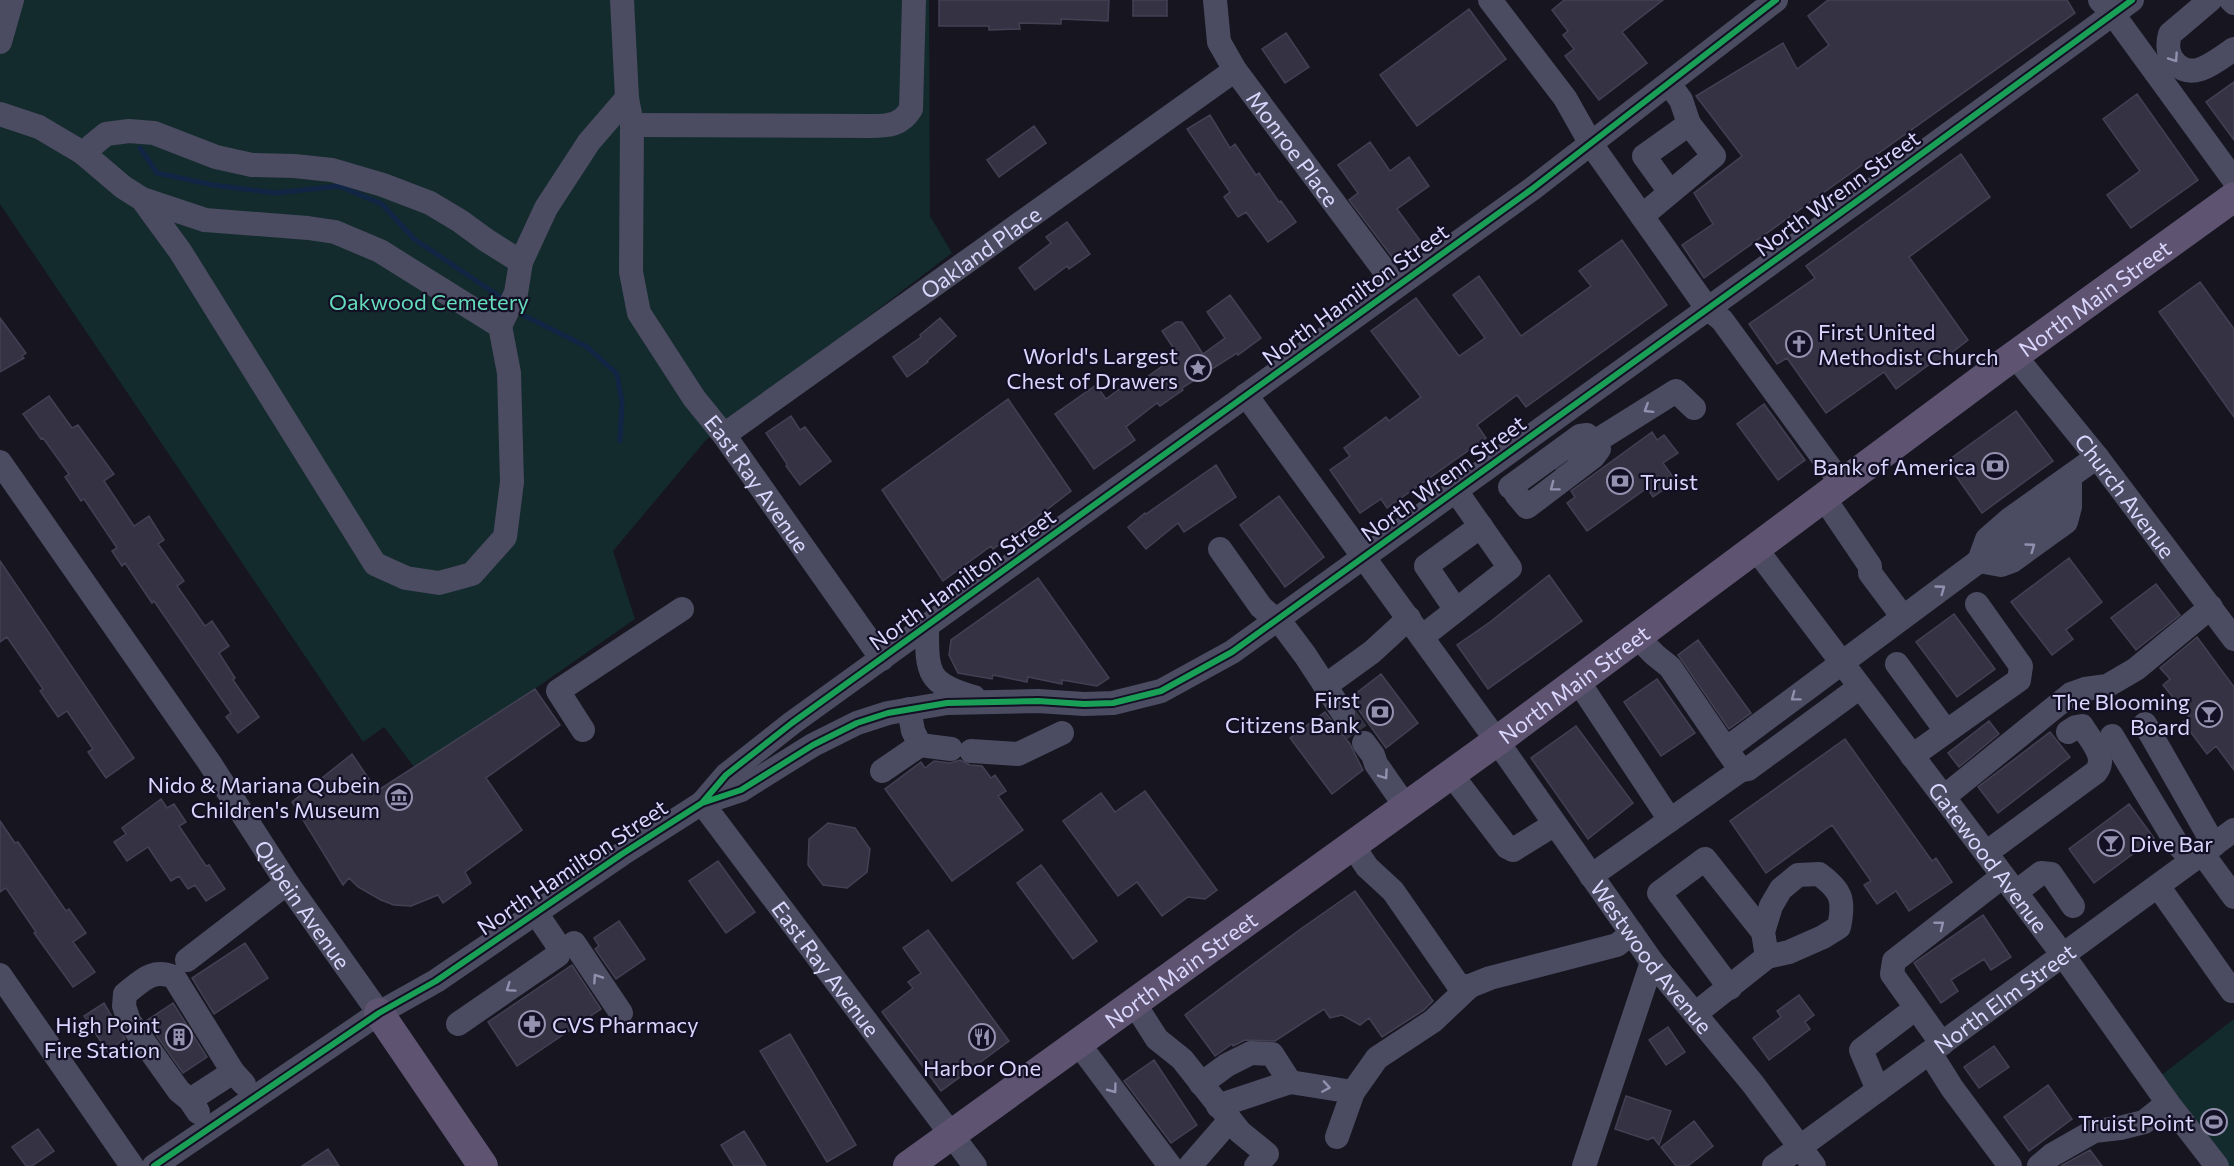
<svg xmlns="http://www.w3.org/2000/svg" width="2234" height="1166" font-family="Commissioner,sans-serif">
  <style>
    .green { fill: #132b2c }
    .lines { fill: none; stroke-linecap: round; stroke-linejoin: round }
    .stream { stroke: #112545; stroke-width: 5 }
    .building { fill: #353343; stroke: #434054; stroke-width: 1.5 }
    .minor-tunnel { stroke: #333241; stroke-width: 24; stroke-dasharray: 24 12; stroke-linecap: butt }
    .minor { stroke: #4b4b61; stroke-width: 24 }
    .major { stroke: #5e5472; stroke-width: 30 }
    .cycleway-casing { stroke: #131025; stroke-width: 10 }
    .cycleway { stroke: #1a9f57; stroke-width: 6 }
    .oneway { stroke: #9290af }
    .labels { text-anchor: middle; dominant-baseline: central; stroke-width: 4.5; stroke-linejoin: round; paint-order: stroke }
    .street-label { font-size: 22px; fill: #dad6fd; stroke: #131025 }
    .park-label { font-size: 22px; fill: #64dcbb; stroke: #131025 }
    .poi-label { font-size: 22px; fill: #dad6fd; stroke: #131025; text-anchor: end }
  </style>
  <rect width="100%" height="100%" fill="#161520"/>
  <path class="green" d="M0,0H929L930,216L952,253L706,440L613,551L635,619L417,771L384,727L363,742L0,204Z
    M2234,1019V1166H2229L2159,1077Z"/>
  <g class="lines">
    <path class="stream" d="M140,148L157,173L213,185L276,193L339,186L382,204L414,239L499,296
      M523,315L587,347L617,374L622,403L620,441"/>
  </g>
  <path class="building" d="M939,0H1109L1108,21L1061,19V24L1019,23L1020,29L989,30V26H939Z
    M1133,0H1167V16H1133Z
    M1564,0H1663L1622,32L1647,63L1599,100L1565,56L1574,49L1563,35L1568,31L1552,10Z
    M1828,0H2067L2075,13L1704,278L1682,245L1713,224L1694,193L1742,156L1696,96L1783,43L1797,69L1829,45L1808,16Z
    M1469,9L1506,59L1417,126L1380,75Z
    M1286,33L1309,67L1285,83L1262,49Z
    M2234,82V140L2206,102Z
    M2137,94L2198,180L2131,228L2107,195L2140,171L2103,119Z
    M1210,115L1230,148L1235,144L1256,175L1259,173L1279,202L1281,201L1296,222L1268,242L1246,212L1238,217L1224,197L1230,192L1187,129Z
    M1034,126L1046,143L999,177L987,160Z
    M1370,142L1390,171L1409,157L1429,186L1397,209L1422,243L1396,262L1349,200L1358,193L1338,165Z
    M1961,154L1990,197L1909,257L1968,340L1937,364L1934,361L1896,389L1884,372L1826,413L1787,358L1777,364L1749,324L1815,278L1806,266Z
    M1067,222L1090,254L1069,269L1067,266L1035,290L1019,268L1051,243L1046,237Z
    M1622,240L1667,305L1526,407L1517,395L1477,425L1486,438L1387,508L1381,499L1360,513L1330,470L1350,456L1344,448L1386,417L1389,421L1421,397L1371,331L1416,298L1459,356L1485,338L1453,295L1479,276L1521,336L1591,286L1579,271Z
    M2200,282L2234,329V417L2159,312Z
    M1230,295L1261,338L1238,355L1237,353L1182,388L1183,390L1160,406L1157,403L1126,427L1135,440L1094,469L1055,414L1096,385L1106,399L1130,381L1134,386L1178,355L1162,331L1176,322H1182L1203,354L1225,338L1207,312Z
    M0,318L26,353L22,356L24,358L0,372Z
    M940,318L956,336L927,361L928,362L907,377L893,357L921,337L920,335Z
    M49,396L72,428L78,425L114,474L104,481L134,526L149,516L164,540L158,544L184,581L177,586L205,626L212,621L229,646L219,653L235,678L233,680L259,717L238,733L226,717L231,713L154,601L152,603L125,563L122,566L112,551L117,548L84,499L81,501L65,477L69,474L43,438L41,439L23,414Z
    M1008,399L1071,491L1023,528L993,549L991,546L943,581L882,490Z
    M1764,404L1805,460L1778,480L1737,424Z
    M2016,411L2053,461L1982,513L1946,462Z
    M791,416L800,430L805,427L831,461L800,485L786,466L787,464L766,433Z
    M1652,432L1657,440L1664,435L1678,453L1663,463L1676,481L1653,497L1647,488L1587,531L1567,503L1575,497L1571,491Z
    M1216,465L1236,497L1184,532L1178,523L1146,549L1128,527L1145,513L1146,514Z
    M1279,496L1324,557L1285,587L1240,525Z
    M2069,558L2102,602L2066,630L2073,639L2052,655L2011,602Z
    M0,561L134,758L106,778L88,752L93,749L67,711L58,717L40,691L43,689L7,637L0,642Z
    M1549,575L1582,621L1488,689L1457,645L1490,622Z
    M1038,578L1109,678L1097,686L1062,680V684L1028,677L1027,682L993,675L992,679L958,673L949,655L951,640Z
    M2156,584L2180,615L2136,650L2111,618Z
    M1954,614L1995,669L1957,697L1916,642Z
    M2197,637L2234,687V770L2216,746L2207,754L2183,722L2189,717L2163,685L2170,679L2160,668Z
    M1698,640L1751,713L1729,729L1678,655Z
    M1381,674L1418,723L1386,748L1350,698Z
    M1657,679L1695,733L1661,756L1624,702Z
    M535,689L560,725L486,778L522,830L465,872L471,883L443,903L438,895L411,906L394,905L381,900L358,887L349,878L343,885L292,802L352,754L377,791Z
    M1325,712L1350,744L1363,770L1332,794L1290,738Z
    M1989,721L1999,734L1959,767L1948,753Z
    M1576,726L1633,803L1588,839L1531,758Z
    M2050,732L2070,757L1998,813L1978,787Z
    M1845,739L1932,861L1936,858L1952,882L1909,911L1896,891L1877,904L1864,885L1871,881L1832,825L1766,873L1730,821Z
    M960,760L970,765L982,766L991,778L995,775L1006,791L998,796L1023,830L952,881L885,789L921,762L925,768L934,761L950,763Z
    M1145,791L1217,890L1205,899L1188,897L1162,916L1137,882L1118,896L1063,821L1101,793L1115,812Z
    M161,799L167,808L174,804L186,822L179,826L206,866L209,865L225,889L206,901L195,885L188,889L179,876L171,881L148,847L127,861L114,842L126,834L122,828Z
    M2129,804L2154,838L2094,883L2069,849Z
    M0,821L15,843L18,842L66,911L69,909L86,933L73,942L95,972L73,987L34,933L36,932L6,888L0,892Z
    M828,823L855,828L870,849L867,872L847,888L823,885L808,865L809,839Z
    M718,861L755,912L726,933L689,881Z
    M1041,865L1097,941L1073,959L1017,883Z
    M1355,891L1433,1001L1424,1010L1382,1037L1369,1018L1360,1025L1342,1015L1330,1018L1324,1009L1275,1041L1245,1040L1233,1046L1232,1044L1215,1056L1185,1015L1302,928Z
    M1983,915L2011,957L1991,970L1984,959L1951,980L1958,991L1941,1003L1914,963Z
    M619,921L645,959L616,979L595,949L599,946L594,938Z
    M928,930L1009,1041L941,1091L882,1012L913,988L908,982L921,973L903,948Z
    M245,943L268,978L214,1014L192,978Z
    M572,965L601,1009L517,1066L488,1022Z
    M1799,995L1814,1015L1805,1022L1810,1029L1769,1060L1753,1038L1781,1017L1777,1011Z
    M104,1003L125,1039L107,1051L84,1016Z
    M173,1003L207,1057L183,1073L146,1021Z
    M1668,1027L1685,1052L1666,1065L1649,1040Z
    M790,1034L856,1145L827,1162L760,1051Z
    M1994,1046L2009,1067L1979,1088L1964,1067Z
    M1154,1060L1197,1125L1171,1143L1124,1081Z
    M2048,1085L2072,1119L2029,1151L2004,1117Z
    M1626,1096L1671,1111L1659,1145L1653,1137L1648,1140L1615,1129Z
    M1694,1121L1713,1146L1688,1166H1676L1661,1147Z
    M38,1129L54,1151L32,1166H26L12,1147Z
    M744,1131L766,1166H734L721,1145Z
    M328,1149L339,1166H302Z
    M2090,1150L2102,1166H2061Z"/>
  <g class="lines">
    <path class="minor-tunnel" d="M1555,469L1577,453
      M1343,713L1364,743"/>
    <g class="minor">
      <path id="s1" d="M622,0L627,98L632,125L631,272L639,313L694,398L724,435L882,659"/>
      <path id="s2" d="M1215,0L1219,42L1235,70L1396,286"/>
      <path d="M1490,0L1565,98L1591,144L1707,308L1722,320L1842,484"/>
      <path d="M2100,0L2113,14L2234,180"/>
      <path d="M2210,0L2170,34C2167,45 2167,55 2176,64C2194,82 2218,59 2234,49"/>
      <path d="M2231,0L2234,3"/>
      <path d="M0,42L12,0"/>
      <path d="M1669,84L1681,100L1689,124"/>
      <path d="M0,114L39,127L83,153L123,187L142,199L205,220L308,228L335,232L380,251L500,326L509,373L512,482L505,537L472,574L439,583L406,578L375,564L180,251L142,199"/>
      <path d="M632,125L871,126C889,126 901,125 911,109L914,0"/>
      <path d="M83,153L106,134L129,131L154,133L216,157L252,165L294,166L332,170L383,185L430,203L460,221L486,240L521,262"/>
      <path d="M1642,216L1714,156L1689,124L1644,156L1670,192"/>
      <path d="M500,326L516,293L521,262L546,208L589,142L627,98"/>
      <path id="s3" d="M2015,356L2097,457L2234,639"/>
      <path id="s4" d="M1246,395L1497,741L1652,962L1753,1084L1814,1166"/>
      <path id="s5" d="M724,435L1235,70"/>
      <path d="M1577,453L1676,391L1694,408"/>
      <path id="s6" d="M0,462L209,762L287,883L379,1013"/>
      <path d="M1510,487L1580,436L1587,435"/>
      <path d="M1516,494L1527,507L1593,457L1599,449"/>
      <path d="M1824,498L1870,566V573L1903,617"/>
      <path d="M1220,549L1261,607L1276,620"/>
      <path id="s7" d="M1756,549L2063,955L2168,1103L2217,1166"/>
      <path d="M1984,552L2016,537L2070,498"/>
      <path d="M1979,561L2001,565L2012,561L2066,522L2070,507V477"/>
      <path d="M1456,610L1426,566L1481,526"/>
      <path d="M1278,619L1305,655L1343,713"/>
      <path d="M927,628C927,673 927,684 974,697"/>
      <path d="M1422,637L1510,568L1456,491"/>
      <path d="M1637,637L1655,655L1670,667L1726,749"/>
      <path d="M1897,664L1946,731"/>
      <path d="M1578,681L1670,820"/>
      <path d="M1325,686L1372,652L1409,618"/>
      <path d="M1860,687L1748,769L1741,770L1726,749L1979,561L1987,539L2010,519L2097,457"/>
      <path d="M909,709L913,731L920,745L951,749"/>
      <path d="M2145,724L2214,845"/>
      <path d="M583,730L558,691L682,609"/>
      <path d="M2112,736L2177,844L2193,860"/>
      <path d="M1364,743L1373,755L1376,764L1406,807"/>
      <path d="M971,751L1018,754L1062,733"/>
      <path d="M1912,756L2019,680L2021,666L1977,604"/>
      <path d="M882,771L920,745"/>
      <path d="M1451,774L1507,847L1513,850L1555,824"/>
      <path d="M1944,797L2071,694L2085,689L2107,686L2136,669L2211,607"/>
      <path d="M702,803L741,790L813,745L857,723L888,713L947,703L1038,701L1084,704L1113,703L1161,691L1232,652L1864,196L2132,0"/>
      <path id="s8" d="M702,803L975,1166"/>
      <path d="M1353,846L1367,867L1393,891L1459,986H1470L1490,978L1617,945L1632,933"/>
      <path d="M1986,853L2096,772C2108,757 2090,740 2082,726L2076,727L2068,732"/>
      <path d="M2202,853L2234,897"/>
      <path d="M1591,876L1741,770"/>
      <path d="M2158,886L2232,991"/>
      <path d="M2016,892L2041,873L2051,874L2073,906"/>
      <path d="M574,943L621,1013"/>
      <path d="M187,960L287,883"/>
      <path d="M0,975L132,1166"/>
      <path d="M1730,988L1659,893L1705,859L1763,932"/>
      <path d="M1134,1003L1157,1039L1182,1059L1240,1132L1267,1154L1256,1166"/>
      <path d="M1695,1014L1767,957L1789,952L1823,937L1839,927C1845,899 1841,890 1819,874L1798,875L1781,889L1771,906L1763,932L1767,957"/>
      <path d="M458,1024L558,955L557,944L536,913"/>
      <path d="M1078,1043L1170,1166"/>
      <path d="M1942,1044L1892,974L1894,961L2003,876"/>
      <path d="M1930,1053L1952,1088L2010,1166"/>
      <path d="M1201,1084L1227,1065L1251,1053L1272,1054L1290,1082"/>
      <path d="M1878,1090L1861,1050L1916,1008"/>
      <path d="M190,1100L179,1091L129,1021L124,1006L125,994C142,981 152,968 174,977L233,1072"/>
      <path d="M1218,1106L1290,1082L1353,1092"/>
      <path d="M198,1112L190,1100L233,1072L244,1084"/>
      <path d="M1337,1137L1353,1092L1377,1058L1433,1021L1470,986"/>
      <path d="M154,1166L379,1013L436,981L622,854L702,803L726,775L792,723L1532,189L1776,0"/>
      <path d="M1190,1166L1230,1120"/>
      <path d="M1584,1166L1652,962"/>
      <path id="s9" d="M1774,1166L2234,830"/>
      <path d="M2039,1166L2052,1155L2094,1131L2120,1128L2144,1122L2168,1103"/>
    </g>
    <g class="major">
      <path d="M379,1013L483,1166"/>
      <path id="s10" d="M908,1166L1497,741L2000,366L2234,197"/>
    </g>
    <defs>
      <path id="cycleway" d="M702,803L741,790L813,745L857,723L888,713L947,703L1038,701L1084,704L1113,703L1161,691L1232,652L1864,196L2132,0
        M154,1166L379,1013L436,981L622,854L702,803L726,775L792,723L1532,189L1776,0"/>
    </defs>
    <use href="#cycleway" class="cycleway-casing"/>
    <use href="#cycleway" class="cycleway"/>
  </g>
  <defs><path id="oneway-chevron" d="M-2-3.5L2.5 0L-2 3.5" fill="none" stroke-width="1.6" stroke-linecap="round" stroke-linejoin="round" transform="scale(1.5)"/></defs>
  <g class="oneway">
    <use href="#oneway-chevron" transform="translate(2174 58) rotate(56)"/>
    <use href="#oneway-chevron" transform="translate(1648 409) rotate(148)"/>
    <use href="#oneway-chevron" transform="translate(1554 487) rotate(143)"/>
    <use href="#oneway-chevron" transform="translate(2031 547) rotate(-36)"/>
    <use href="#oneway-chevron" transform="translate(1941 589) rotate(-36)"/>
    <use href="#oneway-chevron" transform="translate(1795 697) rotate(143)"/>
    <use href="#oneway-chevron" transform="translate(1384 775) rotate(55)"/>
    <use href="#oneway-chevron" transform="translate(1940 925) rotate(-38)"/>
    <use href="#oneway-chevron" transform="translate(597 978) rotate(-124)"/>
    <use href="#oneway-chevron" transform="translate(510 988) rotate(145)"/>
    <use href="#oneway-chevron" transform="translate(1326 1087) rotate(9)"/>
    <use href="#oneway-chevron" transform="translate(1113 1089) rotate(53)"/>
  </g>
  <defs>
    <symbol id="church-ring" viewBox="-11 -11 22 22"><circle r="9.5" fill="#131025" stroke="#9592b0" stroke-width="1.5"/><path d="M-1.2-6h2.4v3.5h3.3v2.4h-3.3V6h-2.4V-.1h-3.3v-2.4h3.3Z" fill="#9592b0"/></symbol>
    <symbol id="sight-ring" viewBox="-11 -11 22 22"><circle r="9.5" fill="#131025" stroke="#9592b0" stroke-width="1.5"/><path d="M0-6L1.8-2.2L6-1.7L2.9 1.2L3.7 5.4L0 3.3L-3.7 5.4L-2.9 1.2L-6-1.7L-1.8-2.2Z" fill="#9592b0"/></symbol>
    <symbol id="bank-ring" viewBox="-11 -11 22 22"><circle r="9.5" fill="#131025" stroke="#9592b0" stroke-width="1.5"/><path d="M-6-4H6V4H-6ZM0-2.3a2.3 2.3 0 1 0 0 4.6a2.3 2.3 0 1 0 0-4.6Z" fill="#9592b0"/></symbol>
    <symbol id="bar-ring" viewBox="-11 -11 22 22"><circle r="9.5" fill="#131025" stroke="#9592b0" stroke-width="1.5"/><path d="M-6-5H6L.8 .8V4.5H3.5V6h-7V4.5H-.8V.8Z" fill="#9592b0"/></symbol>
    <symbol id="museum-ring" viewBox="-11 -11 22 22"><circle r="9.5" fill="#131025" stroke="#9592b0" stroke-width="1.5"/><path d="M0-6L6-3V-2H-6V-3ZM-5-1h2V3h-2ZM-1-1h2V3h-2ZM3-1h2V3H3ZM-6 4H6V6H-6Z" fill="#9592b0"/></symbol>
    <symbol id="pharmacy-ring" viewBox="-11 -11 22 22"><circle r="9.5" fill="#131025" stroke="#9592b0" stroke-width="1.5"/><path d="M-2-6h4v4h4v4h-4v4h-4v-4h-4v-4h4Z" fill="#9592b0"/></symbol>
    <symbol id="building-ring" viewBox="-11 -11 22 22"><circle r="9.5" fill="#131025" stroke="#9592b0" stroke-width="1.5"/><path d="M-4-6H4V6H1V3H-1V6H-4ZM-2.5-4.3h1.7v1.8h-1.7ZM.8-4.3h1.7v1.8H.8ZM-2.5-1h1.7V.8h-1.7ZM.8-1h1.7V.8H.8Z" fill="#9592b0"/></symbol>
    <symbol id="restaurant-ring" viewBox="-11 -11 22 22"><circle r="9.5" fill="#131025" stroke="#9592b0" stroke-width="1.5"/><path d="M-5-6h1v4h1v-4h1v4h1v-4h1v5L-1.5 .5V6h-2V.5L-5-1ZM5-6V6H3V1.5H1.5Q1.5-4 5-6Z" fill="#9592b0"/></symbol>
    <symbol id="stadium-ring" viewBox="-11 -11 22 22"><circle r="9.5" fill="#131025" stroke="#9592b0" stroke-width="1.5"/><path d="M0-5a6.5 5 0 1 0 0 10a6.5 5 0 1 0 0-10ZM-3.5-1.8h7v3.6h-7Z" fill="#9592b0"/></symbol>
  </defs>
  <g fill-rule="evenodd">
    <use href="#church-ring" x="1784" y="329" width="30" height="30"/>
    <use href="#sight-ring" x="1183" y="353" width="30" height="30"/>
    <use href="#bank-ring" x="1980" y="451" width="30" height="30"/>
    <use href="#bank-ring" x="1605" y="466" width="30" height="30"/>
    <use href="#bank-ring" x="1365" y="697" width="30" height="30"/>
    <use href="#bar-ring" x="2194" y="699" width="30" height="30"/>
    <use href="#museum-ring" x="384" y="782" width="30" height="30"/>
    <use href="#bar-ring" x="2096" y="828" width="30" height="30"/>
    <use href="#pharmacy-ring" x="517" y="1009" width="30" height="30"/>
    <use href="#building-ring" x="164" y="1022" width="30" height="30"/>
    <use href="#restaurant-ring" x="967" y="1022" width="30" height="30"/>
    <use href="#stadium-ring" x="2199" y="1107" width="30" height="30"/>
  </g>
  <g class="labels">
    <g class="street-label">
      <text stroke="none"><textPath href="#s2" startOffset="172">Monroe Place</textPath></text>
      <text transform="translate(1837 193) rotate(-36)">North Wrenn Street</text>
      <text stroke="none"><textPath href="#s5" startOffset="315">Oakland Place</textPath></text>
      <text transform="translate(1355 294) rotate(-36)">North Hamilton Street</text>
      <text stroke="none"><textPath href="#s10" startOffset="1470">North Main Street</textPath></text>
      <text transform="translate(1443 478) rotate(-36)">North Wrenn Street</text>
      <text stroke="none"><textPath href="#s1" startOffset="522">East Ray Avenue</textPath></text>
      <text stroke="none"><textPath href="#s3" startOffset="178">Church Avenue</textPath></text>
      <text transform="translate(962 579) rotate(-36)">North Hamilton Street</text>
      <text stroke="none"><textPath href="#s10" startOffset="822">North Main Street</textPath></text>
      <text stroke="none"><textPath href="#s7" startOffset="386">Gatewood Avenue</textPath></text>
      <text transform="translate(572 867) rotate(-34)">North Hamilton Street</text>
      <text stroke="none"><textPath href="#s6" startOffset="536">Qubein Avenue</textPath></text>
      <text stroke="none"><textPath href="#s4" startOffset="693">Westwood Avenue</textPath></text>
      <text stroke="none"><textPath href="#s8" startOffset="207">East Ray Avenue</textPath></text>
      <text stroke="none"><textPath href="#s10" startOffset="336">North Main Street</textPath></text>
      <text stroke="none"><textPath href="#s9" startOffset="285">North Elm Street</textPath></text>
    </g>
    <g class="park-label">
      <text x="429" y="301">Oakwood Cemetery</text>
    </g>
    <g class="poi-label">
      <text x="1818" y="331" text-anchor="start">First United<tspan x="1818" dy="25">Methodist Church</tspan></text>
      <text x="1178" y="355">World's Largest<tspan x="1178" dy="25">Chest of Drawers</tspan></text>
      <text x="1976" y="466">Bank of America</text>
      <text x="1640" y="481" text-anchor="start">Truist</text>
      <text x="1360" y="699">First<tspan x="1360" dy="25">Citizens Bank</tspan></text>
      <text x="2190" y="701">The Blooming<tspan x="2190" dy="25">Board</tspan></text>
      <text x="380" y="784">Nido &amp; Mariana Qubein<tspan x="380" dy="25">Children's Museum</tspan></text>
      <text x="2130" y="843" text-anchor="start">Dive Bar</text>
      <text x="160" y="1024">High Point<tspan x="160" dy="25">Fire Station</tspan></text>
      <text x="552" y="1024" text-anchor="start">CVS Pharmacy</text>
      <text x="982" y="1067" text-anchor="middle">Harbor One</text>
      <text x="2194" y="1122">Truist Point</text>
    </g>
  </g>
</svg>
